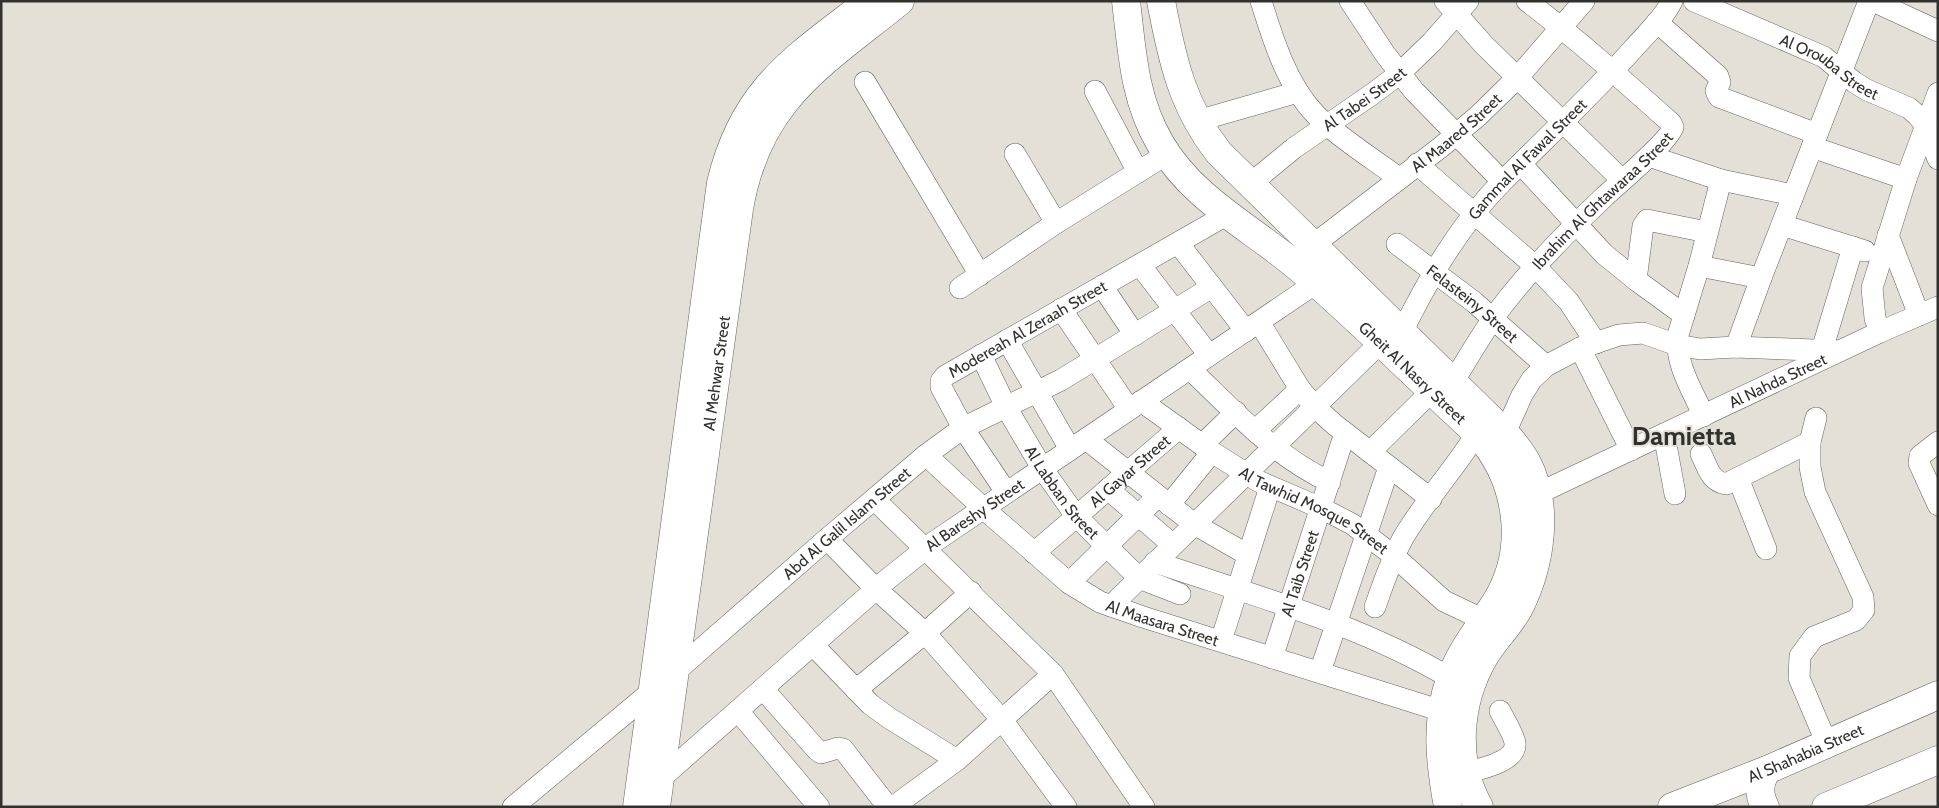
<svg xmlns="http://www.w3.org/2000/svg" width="1939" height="808" font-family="Cabin,sans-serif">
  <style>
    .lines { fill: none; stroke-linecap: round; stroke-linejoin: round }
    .minor-casing { stroke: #65625c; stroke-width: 22 }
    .major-casing { stroke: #65625c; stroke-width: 29 }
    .highway-casing { stroke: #65625c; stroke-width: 29 }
    .minor { stroke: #fff; stroke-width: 21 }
    .major { stroke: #fff; stroke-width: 28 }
    .highway { stroke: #fff; stroke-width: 28 }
    .labels { text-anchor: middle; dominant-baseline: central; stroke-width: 4; stroke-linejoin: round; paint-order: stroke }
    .street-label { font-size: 16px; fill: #33312e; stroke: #e4e0d8 }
    .town-label { font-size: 26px; font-weight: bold; fill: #33312e; stroke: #e4e0d8 }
  </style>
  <rect width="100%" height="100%" fill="#e4e0d8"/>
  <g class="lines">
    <defs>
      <g id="minor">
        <path d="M1261,1C1273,40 1287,85 1316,115C1338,137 1373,159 1399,178"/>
        <path d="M1350,1L1385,54L1414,91L1502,181"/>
        <path d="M1445,1L1484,45L1622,180"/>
        <path id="s1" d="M1694,1L1824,57L1854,82L1867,90L1909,108L1918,116L1925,125L1938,159"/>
        <path d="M1873,1L1938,31"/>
        <path d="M1657,22L1718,76L1720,82L1716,91L1719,97L1817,134"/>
        <path d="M865,82L980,275"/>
        <path d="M1095,91L1138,172"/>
        <path d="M1197,121L1298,92"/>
        <path d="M1812,147L1906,179"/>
        <path d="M1015,154L1056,223"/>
        <path d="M1649,156L1721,180L1793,195"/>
        <path d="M1417,164L1535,266L1569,302L1596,343"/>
        <path d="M1521,164L1604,254L1636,280L1684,315"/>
        <path id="s2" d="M1249,185L1294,148L1371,95L1399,74L1432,42L1468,1"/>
        <path d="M1782,225L1865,251"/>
        <path d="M1888,235L1919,315"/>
        <path d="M1178,243L1246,331"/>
        <path id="s3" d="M1397,244L1474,302L1546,366"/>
        <path id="s4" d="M1313,245L1441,147L1478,116L1518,77L1584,1"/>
        <path d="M1140,265L1209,355"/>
        <path d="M1699,266L1761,278"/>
        <path d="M1636,280L1643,226L1647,220L1707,232"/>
        <path d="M1102,286L1135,335"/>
        <path d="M960,288L1056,223L1167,154"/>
        <path d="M1061,309L1129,409"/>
        <path d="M1259,322L1300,389L1315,407L1335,425L1431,499"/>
        <path id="s5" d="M1402,332C1429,278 1460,224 1503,181C1547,137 1592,95 1634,48C1647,33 1663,19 1672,1"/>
        <path d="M1880,332L1875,318L1872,288L1906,179L1938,93"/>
        <path d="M1007,340L1070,449"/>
        <path d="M1736,347L1761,278L1869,1"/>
        <path d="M1580,348L1631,450"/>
        <path d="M1822,350L1853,247"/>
        <path id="s6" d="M981,355L1006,407L1042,468L1076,516L1139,578L1180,594"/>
        <path d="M1190,369C1233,410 1274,456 1330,482"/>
        <path id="s7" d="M1453,382C1469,357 1484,329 1503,305C1533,266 1568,231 1604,197C1617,185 1670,140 1673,127L1671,123C1624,81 1577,39 1527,1"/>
        <path id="s8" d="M1141,401L1212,452L1258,481L1321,508L1352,524L1394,556L1444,601L1484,620"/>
        <path d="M1704,416C1692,390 1675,364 1678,335L1699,266L1721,180"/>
        <path d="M1816,418L1810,442V467L1815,492L1863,597L1864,610L1856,620L1814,637L1800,656L1799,678L1827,744"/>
        <path d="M1255,431L1300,389"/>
        <path d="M1505,433L1522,395L1532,379L1546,366L1580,348L1619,335L1643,333L1677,345L1700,349L1736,347L1839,351"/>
        <path d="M1664,434L1675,494"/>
        <path d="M1086,439L1194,524L1248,555"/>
        <path d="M1938,442L1920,456L1919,463L1938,505"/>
        <path d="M1202,445L1236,412"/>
        <path d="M1370,452L1432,391"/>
        <path d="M1701,454C1708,468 1710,481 1726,484L1810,442"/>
        <path id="s9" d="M926,455L983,508L1069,583L1100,602L1143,617L1442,711"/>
        <path d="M1738,478L1766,549"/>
        <path d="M1108,489L1173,545"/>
        <path id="s10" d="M1006,492L963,428L941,387V381L945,376L1228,214"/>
        <path id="s11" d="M1537,494L1880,332L1938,307"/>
        <path d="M874,499L1053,674L1144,807"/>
        <path d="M1169,505L1212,452"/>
        <path d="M827,539L876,589L925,633L1002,720L1066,807"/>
        <path id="s12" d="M1034,553L1179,428"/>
        <path d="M1155,562C1255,596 1359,624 1450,678"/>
        <path d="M1069,583L1158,496"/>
        <path d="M1111,606L1380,343"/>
        <path d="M1375,607C1383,584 1391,560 1403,538C1424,502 1454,470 1477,433"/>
        <path d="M1221,641L1270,487"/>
        <path d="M813,645L870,704L889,718L957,760"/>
        <path id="s13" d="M1272,658L1345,433"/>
        <path d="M1320,672L1389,467"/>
        <path d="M763,689L817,750L821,753L838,748L843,749L888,807"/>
        <path d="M856,690L925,633L971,592"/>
        <path d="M738,711L819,807"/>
        <path d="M1465,773C1479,769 1517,762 1515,743C1514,735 1504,719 1500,711"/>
        <path id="s14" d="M660,779L884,582L934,542L1316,283"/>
        <path id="s15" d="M513,807L675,672L827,539L926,455L963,428L1061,380L1212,287"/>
        <path d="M893,807L957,760L1053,674"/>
      </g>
      <g id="major">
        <path id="s16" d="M1126,1C1132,51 1134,99 1160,143C1192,199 1252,228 1299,268C1360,320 1418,379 1477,433C1519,480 1530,550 1494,605C1478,630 1460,651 1450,680C1435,722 1440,763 1448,807"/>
        <path d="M1161,1C1172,59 1182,106 1219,153L1505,433C1513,442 1520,451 1526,461C1550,505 1541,564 1519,608C1509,626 1494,640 1484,657C1458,702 1453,761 1479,807"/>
        <path d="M637,807L721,183C744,87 796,58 869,1"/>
        <path id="s17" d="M656,807L739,209C757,100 821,65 900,1"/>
      </g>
      <g id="highway">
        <path id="s18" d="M1672,807L1767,770L1938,695"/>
        <path d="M1765,807C1758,793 1759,783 1767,770"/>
        <path d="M1826,807L1938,760"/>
      </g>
    </defs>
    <use href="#minor" class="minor-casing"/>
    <use href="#major" class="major-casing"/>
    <use href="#highway" class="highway-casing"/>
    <use href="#minor" class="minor"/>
    <use href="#major" class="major"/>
    <use href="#highway" class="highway"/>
  </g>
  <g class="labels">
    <g class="street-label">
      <text stroke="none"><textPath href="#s1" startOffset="151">Al Orouba Street</textPath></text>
      <text stroke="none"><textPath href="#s2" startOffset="144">Al Tabei Street</textPath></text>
      <text stroke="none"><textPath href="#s4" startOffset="182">Al Maared Street</textPath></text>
      <text stroke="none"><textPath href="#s5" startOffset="215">Gammal Al Fawal Street</textPath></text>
      <text stroke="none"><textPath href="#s7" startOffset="236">Ibrahim Al Ghtawaraa Street</textPath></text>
      <text stroke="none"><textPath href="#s3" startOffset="96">Felasteiny Street</textPath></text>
      <text stroke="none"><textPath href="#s10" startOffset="231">Modereah Al Zeraah Street</textPath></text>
      <text stroke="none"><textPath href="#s17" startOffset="438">Al Mehwar Street</textPath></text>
      <text stroke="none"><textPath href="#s16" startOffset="490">Gheit Al Nasry Street</textPath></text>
      <text stroke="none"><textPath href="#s11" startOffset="266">Al Nahda Street</textPath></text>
      <text stroke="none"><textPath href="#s12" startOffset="126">Al Gayar Street</textPath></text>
      <text stroke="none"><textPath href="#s6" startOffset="160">Al Labban Street</textPath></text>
      <text stroke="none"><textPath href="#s8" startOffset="205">Al Tawhid Mosque Street</textPath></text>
      <text stroke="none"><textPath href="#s14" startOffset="411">Al Bareshy Street</textPath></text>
      <text stroke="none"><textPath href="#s15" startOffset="438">Abd Al Galil Islam Street</textPath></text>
      <text stroke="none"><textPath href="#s13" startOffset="89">Al Taib Street</textPath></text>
      <text stroke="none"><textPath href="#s9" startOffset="294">Al Maasara Street</textPath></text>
      <text stroke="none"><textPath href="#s18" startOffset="144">Al Shahabia Street</textPath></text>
    </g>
    <g class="town-label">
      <text x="1684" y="436">Damietta</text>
    </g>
  </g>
  <rect width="1939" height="808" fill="none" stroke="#33312e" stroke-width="5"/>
</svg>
